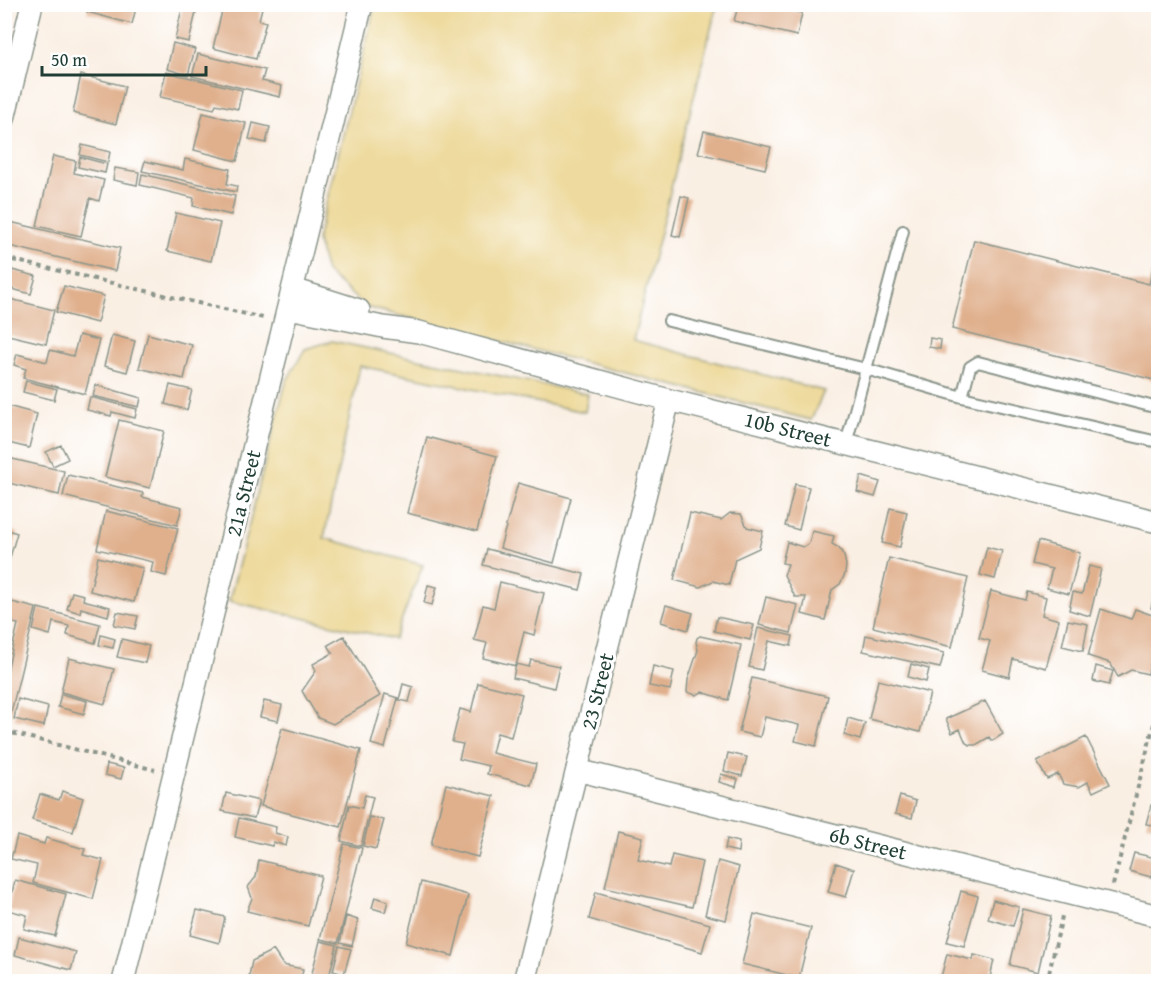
<svg xmlns="http://www.w3.org/2000/svg" width="1163" height="986" font-family="'Gentium Book Plus',serif">
  <style>
    .sand { fill: #eeda9e; stroke: #868c69; stroke-width: 1.5 }
    .building { fill: #e0b08d }
    .lines { fill: none; stroke-linecap: round; stroke-linejoin: round }
    .service-casing { stroke: #8c968c; stroke-width: 14 }
    .minor-casing { stroke: #8c968c; stroke-width: 24 }
    .path { stroke: #8c968c; stroke-width: 4; stroke-dasharray: 4.5 4.5; stroke-linecap: butt }
    .service { stroke: #fff; stroke-width: 10 }
    .minor { stroke: #fff; stroke-width: 21 }
    .labels { text-anchor: middle; dominant-baseline: central; stroke-width: 6; stroke-linejoin: round; paint-order: stroke }
    .street-label { font-size: 21px; fill: #1f3d34; stroke: #fff }
  </style>
  <rect width="100%" height="100%" fill="#fff"/>
  <filter id="ink" filterUnits="userSpaceOnUse"><feTurbulence type="fractalNoise" baseFrequency=".0167" numOctaves="2"/><feDisplacementMap in="SourceGraphic" scale="12" xChannelSelector="R" yChannelSelector="G"/><feConvolveMatrix kernelMatrix="1 2 1 2 8 2 1 2 1" color-interpolation-filters="sRGB"/></filter>
  <filter id="wash" filterUnits="userSpaceOnUse"><feTurbulence type="fractalNoise" baseFrequency=".008" numOctaves="4" result="noise"/><feDisplacementMap in="SourceGraphic" scale="24" xChannelSelector="R" yChannelSelector="G"/><feGaussianBlur stdDeviation="1.35" result="paint"/><feColorMatrix in="noise" values="0 0 0 0 0 0 0 0 0 0 0 0 0 0 0 0 0 1.4 0 .05"/><feComposite in="paint" operator="in"/></filter>
  <g filter="url(#wash)">
    <rect width="100%" height="100%" fill="#faefe3"/>
    <path class="sand" d="M375,5H717L633,340L824,391L811,420L366,307L326,272L317,240Z
      M332,341L588,394L585,412L360,366L324,538L423,565L394,639L229,601L286,382L305,349Z"/>
    <g id="blocks">
      <path class="building" d="M89,4H137L132,24L87,12Z
        M183,4H198L189,42L175,39Z
        M227,4H263L259,20L266,22L256,59L213,48L222,11H225Z
        M727,4H765L802,13L797,36L734,21L737,10L726,7Z
        M173,43L195,49L188,75L167,69Z
        M198,54L265,70L262,81L282,86L280,97L192,76Z
        M166,72L242,90L238,109L216,104L214,109L160,97Z
        M81,75L125,86L116,124L73,113Z
        M203,113L246,123L237,161L194,150Z
        M253,123L270,127L266,143L249,139Z
        M704,131L771,147L765,169L698,153Z
        M82,145L110,152L108,162L80,155Z
        M53,156L76,161L74,173L104,180L99,201L90,198L81,236L37,226Z
        M80,157L107,164L105,173L78,167Z
        M185,159L230,169L227,184L237,186L236,192L142,171L145,161L183,170Z
        M115,168L139,172L137,185L113,180Z
        M142,174L235,196L231,215L193,206L194,198L140,185Z
        M681,196L689,198L680,237L672,235Z
        M176,213L220,223L211,261L167,251Z
        M10,222L120,248L115,271L5,245Z
        M974,240L1149,284L1158,248V381L952,329Z
        M12,270L36,276L31,294L8,288Z
        M64,286L104,296L97,323L56,312Z
        M10,299L54,310L46,344L4,334V321Z
        M148,334L192,345L184,379L139,368Z
        M79,335L99,340L85,394L23,378L26,369L14,365L17,354L47,362L50,350L73,356Z
        M112,335L135,341L127,372L104,366Z
        M930,338L941,340L940,349L929,347Z
        M26,381L57,389L54,400L23,392Z
        M96,385L141,398L139,407L93,396Z
        M170,385L192,390L187,410L165,404Z
        M90,397L137,409L135,418L112,412L111,416L87,410Z
        M4,405L37,414L29,448L4,442Z
        M119,420L164,431L150,488L105,477Z
        M427,437L497,456L477,531L407,513Z
        M61,445L68,459L53,466L46,452Z
        M4,457L64,471L59,495L4,482Z
        M68,475L143,493L142,497L182,507L177,525L63,496Z
        M861,476L880,482L875,497L857,492Z
        M518,483L571,498L554,563L500,548Z
        M795,484L809,487L799,530L785,526Z
        M890,508L907,512L900,547L882,543Z
        M106,511L178,528L166,576L151,572L153,562L97,549Z
        M690,513L721,520L730,513L741,514L747,527L763,531L759,548L735,559L729,585L713,581L700,587L674,580Z
        M5,529L17,533L5,575Z
        M812,531L834,536L832,544L839,548L844,556L846,565L845,574L840,584L832,590L825,620L802,614L806,597H795L784,575L788,564L782,563L787,542L803,547L809,543Z
        M1038,541L1080,553L1069,594L1047,588L1052,569L1032,564Z
        M987,547L1002,551L995,579L980,575Z
        M487,549L584,574L580,590L483,565Z
        M98,557L143,568L134,602L90,591Z
        M889,558L968,578L952,647L873,627Z
        M1089,566L1101,569L1090,616L1069,610L1073,592L1082,594Z
        M1158,581V610L1151,608Z
        M500,582L544,593L534,635L524,632L516,666L483,658L487,643L474,640L483,605L494,608Z
        M428,585L437,587L432,605L424,603Z
        M991,591L1025,600L1027,592L1046,597L1042,615L1059,620L1046,668L1013,659L1009,677L982,670L990,641L979,638Z
        M72,592L84,595L83,600L110,607L108,616L81,608L80,613L67,609Z
        M766,597L798,605L791,633L759,625Z
        M4,600L36,608L10,717L4,716V684L18,624L4,621Z
        M666,605L693,613L688,630L661,622Z
        M38,608L100,624L95,643L67,635L69,626L53,622L50,635L33,630Z
        M1101,609L1131,619L1135,609L1158,617V631L1148,674L1131,670L1118,677L1110,663L1088,656Z
        M117,612L138,616L135,629L114,625Z
        M717,617L754,625L750,640L714,631Z
        M1068,620L1088,624L1083,651L1062,646Z
        M758,628L793,636L791,646L769,641L762,670L749,667Z
        M101,635L115,639L113,648L99,645Z
        M866,635L944,653L940,668L863,651Z
        M344,636L380,696L333,724L318,718L302,691L316,671L313,664L333,653L328,645Z
        M700,636L741,645L728,700L702,692L696,695L687,692L688,680L698,650L696,642L697,638Z
        M122,639L149,646L145,663L117,657Z
        M69,658L114,669L105,704L61,692Z
        M531,660L559,666L554,688L513,678L516,664L529,667Z
        M911,664L929,669L926,682L908,677Z
        M653,666L674,671L670,690L649,686Z
        M1096,666L1113,671L1109,685L1093,681Z
        M752,678L828,696L816,746L795,741L799,725L765,717L760,737L739,732Z
        M878,680L930,693L920,732L869,719Z
        M478,683L522,694L511,737L497,733L492,753L536,764L531,785L487,774L489,766L459,759L463,744L452,742L460,709L471,712Z
        M403,684L413,687L409,702L399,700Z
        M61,694L87,701L84,714L58,707Z
        M385,694L398,698L385,748L371,744Z
        M18,699L48,707L44,726L14,719Z
        M264,701L282,705L278,721L260,717Z
        M985,701L1003,734L992,741L989,737L976,745H970L966,743L960,729L952,733L946,719Z
        M848,718L865,723L860,740L844,735Z
        M282,728L361,750L341,827L261,806Z
        M1086,737L1110,784L1093,792L1088,782L1079,787L1063,784L1058,774L1047,779L1037,762Z
        M728,753L747,757L742,776L724,771Z
        M107,764L124,768L121,779L105,775Z
        M721,774L738,779L736,787L719,782Z
        M446,784L494,796L478,857L431,845Z
        M62,791L83,798L73,832L32,820L40,794L59,800Z
        M226,793L259,801L254,818L222,811Z
        M365,795L373,797L361,846L341,841L349,805L362,808Z
        M900,796L916,801L912,818L895,814Z
        M1151,805L1158,806V826L1146,824Z
        M370,817L384,820L376,849L363,846Z
        M239,818L276,827L275,833L288,837L286,846L273,842L272,846L235,837Z
        M618,831L643,837L638,860L669,867L672,855L702,862L692,907L605,887Z
        M17,836L44,844L46,838L85,849L83,855L103,860L93,899L33,883L37,865L11,859Z
        M727,839L739,842L738,852L725,849Z
        M344,844L362,848L338,943L320,939Z
        M1134,853L1156,858L1151,877L1129,871Z
        M259,860L321,876L308,926L247,911L252,898L248,887L256,877Z
        M718,861L739,867L726,920L705,915Z
        M836,863L854,869L846,897L828,892Z
        M15,880L66,894L55,936L24,929L27,915L8,910Z
        M421,882L468,895L453,956L406,943Z
        M961,891L978,896L964,946L947,942Z
        M596,892L710,924L702,952L589,919Z
        M375,897L388,901L385,912L372,908Z
        M993,900L1019,907L1013,926L988,919Z
        M1023,909L1051,916L1038,972L1010,965Z
        M197,910L225,917L219,943L190,935Z
        M754,914L811,928L799,978L742,964Z
        M346,916L358,920L352,946L340,943Z
        M19,937L76,952L71,970L15,955Z
        M320,941L337,945L328,981H310Z
        M339,946L351,949L344,974L333,971Z
        M273,950L283,965L303,969L301,981H248L252,961Z
        M947,954L973,960L974,955L994,960L990,978L1001,981H940Z"/>
    </g>
  </g>
  <g filter="url(#ink)">
    <use href="#blocks" fill-opacity="0" stroke="#8c968c" stroke-width="1.5"/>
    <g class="lines">
      <defs>
        <path id="service" d="M669,321L866,369L962,397L1158,442
          M962,397L970,367L978,362L1158,408
          M846,444L903,231"/>
        <path id="minor" d="M4,119L32,4
          M293,289L359,310
          M289,308L383,327L419,332L669,400L1158,522
          M577,770L1158,916
          M123,982L362,4
          M524,982L669,400"/>
      </defs>
      <use href="#service" class="service-casing"/>
      <use href="#minor" class="minor-casing"/>
      <path class="path" d="M4,258L263,318
        M4,731L155,770
        M1113,885L1158,708
        M1047,982L1063,912"/>
      <use href="#service" class="service"/>
      <use href="#minor" class="minor"/>
    </g>
  </g>
  <g class="labels">
    <g class="street-label">
      <text transform="translate(788 429) rotate(14)">10b Street</text>
      <text transform="translate(243 493) rotate(-76)">21a Street</text>
      <text transform="translate(597 691) rotate(-76)">23 Street</text>
      <text transform="translate(868 843) rotate(14)">6b Street</text>
    </g>
  </g>
  <rect width="1163" height="986" fill="none" stroke="#fff" stroke-width="24"/>
  <path d="M42 66v9h164v-9" fill="none" stroke="#1f3d34" stroke-width="3"/>
  <text x="51" y="66" font-size="18" fill="#1f3d34" stroke="#ffffff" stroke-width="4.5" paint-order="stroke">50 m</text>
</svg>
